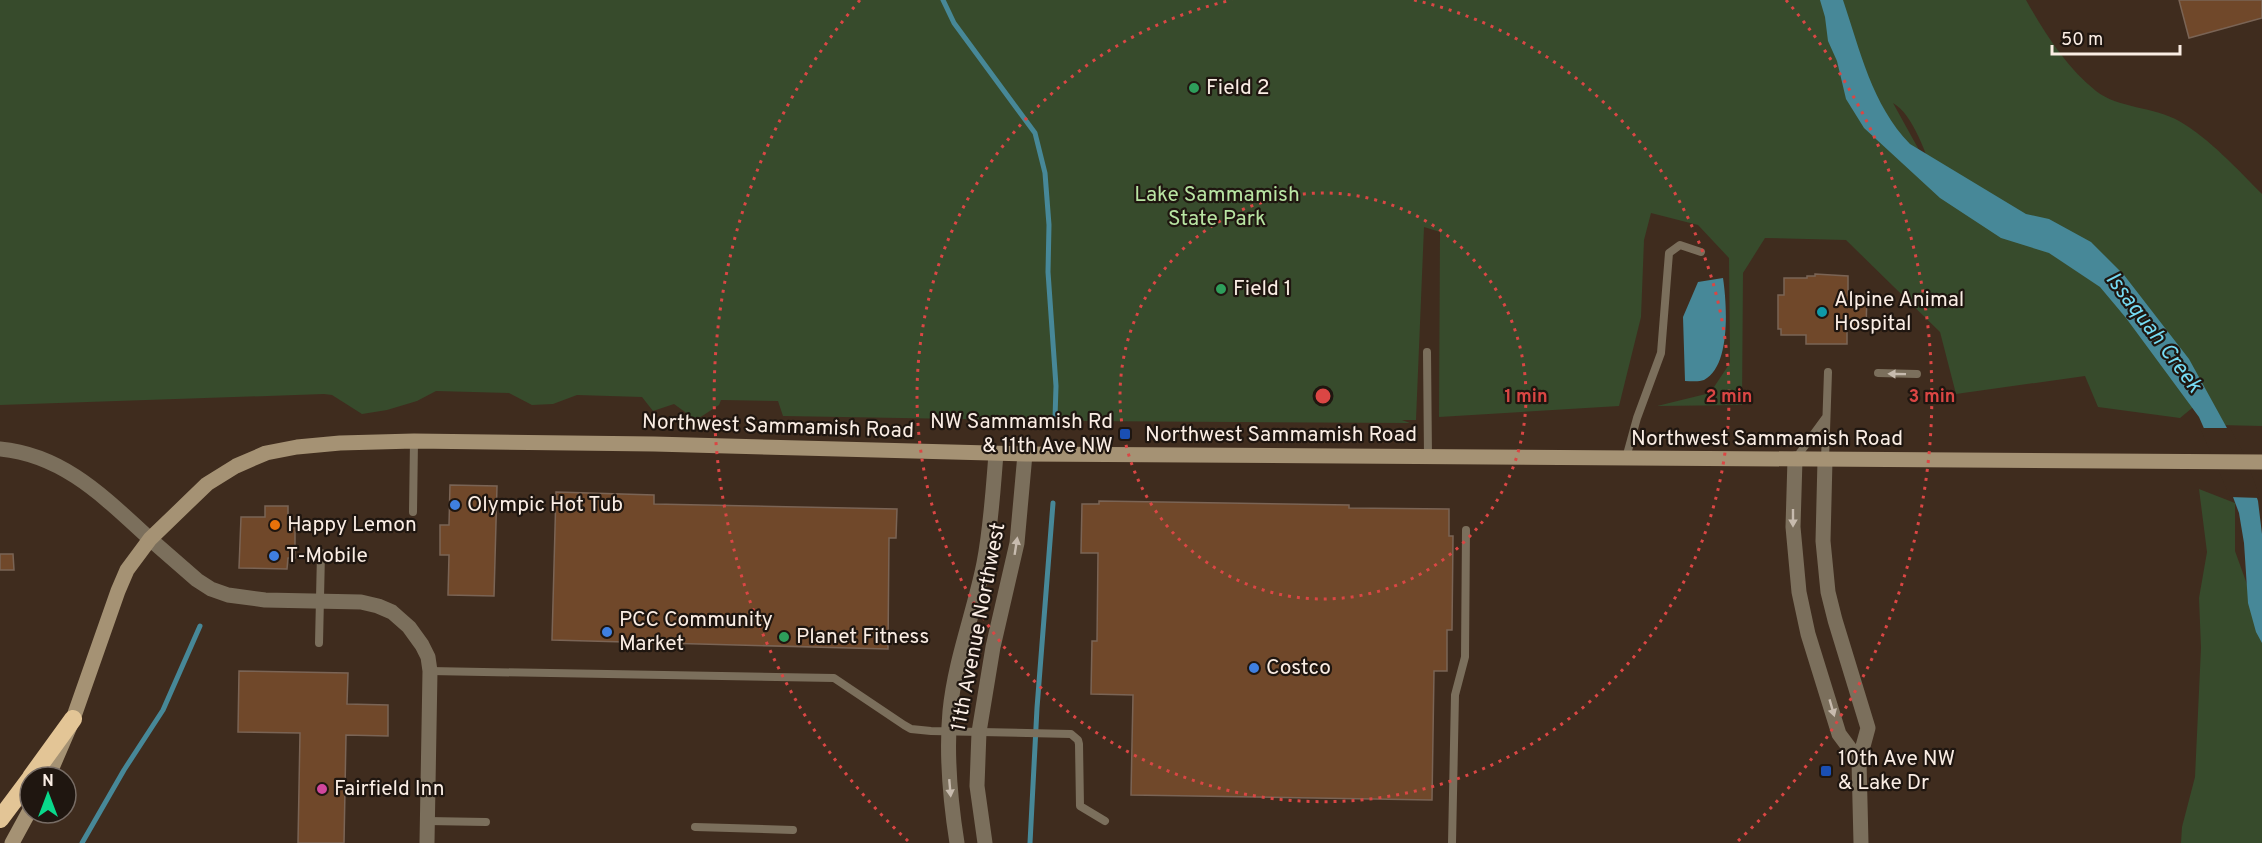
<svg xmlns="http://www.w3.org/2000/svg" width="2262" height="843" font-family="Overpass,sans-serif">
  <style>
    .green { fill: #374b2c; fill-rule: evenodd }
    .water { fill: #478898 }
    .pier { fill: #3f2c1e }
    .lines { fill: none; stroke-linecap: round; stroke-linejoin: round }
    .stream { stroke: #478898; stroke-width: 5 }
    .building { fill: #70482a; stroke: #7a6455; stroke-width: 1.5 }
    .service { stroke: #7b6f5c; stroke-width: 8 }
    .minor { stroke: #7b6f5c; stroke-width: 15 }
    .tertiary { stroke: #7b6f5c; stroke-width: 15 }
    .secondary { stroke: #a59274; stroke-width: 15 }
    .motorway { stroke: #e3c596; stroke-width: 18 }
    .oneway { fill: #c7bbae }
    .ring { fill: none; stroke: #db4644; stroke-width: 3; stroke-dasharray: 3 6 }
    .leisure-dot { fill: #2e9e5b; stroke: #1f1610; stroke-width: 2 }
    .culture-dot { fill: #0f9aa8; stroke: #1f1610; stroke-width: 2 }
    .transit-dot { fill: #1a4fb4; stroke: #1f1610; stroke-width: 2 }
    .shop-dot { fill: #3f7fe0; stroke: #1f1610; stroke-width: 2 }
    .food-dot { fill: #e8710a; stroke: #1f1610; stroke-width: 2 }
    .hotel-dot { fill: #d1479c; stroke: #1f1610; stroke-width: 2 }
    .labels { text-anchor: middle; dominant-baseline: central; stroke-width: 4.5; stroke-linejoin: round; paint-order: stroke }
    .poi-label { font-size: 21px; fill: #faede4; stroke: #1f1610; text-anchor: start }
    .park-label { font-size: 21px; fill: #b9e5a3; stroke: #1f1610 }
    .street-label { font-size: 21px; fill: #faede4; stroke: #1f1610 }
    .water-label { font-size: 22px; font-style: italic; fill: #76dbf3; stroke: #1f1610 }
    .centre { fill: #db4644; stroke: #1f1610; stroke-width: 3 }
    .ring-label { font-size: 18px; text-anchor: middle; font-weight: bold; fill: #db4644; stroke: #1f1610; stroke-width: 4.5; stroke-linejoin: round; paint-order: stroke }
  </style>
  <rect width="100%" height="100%" fill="#3f2c1e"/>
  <path class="green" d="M0,0H2026C2044,32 2067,68 2096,91C2117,108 2155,107 2179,121C2210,139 2237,169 2262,194V426L2219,425L2197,404L2180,418L2098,407L2085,376L1956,394L1940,332L1846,240L1765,238L1743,273L1742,405L1657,406L1710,393L1730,363L1729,258L1698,225L1651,213L1644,240L1641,317L1619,406L1439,417L1440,232L1424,227L1416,420H1402L1410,423L1080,421L783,416L778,401L721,400L719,405L696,420L674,404L653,411L642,397L577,395L553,404L532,405L509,393L436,391L417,401L387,410L362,414L332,395L324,394L0,405ZM1893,103C1913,114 1927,156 1934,177Z
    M2199,489L2235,503V551L2253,601L2262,619V843H2181L2182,827L2195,777L2201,648L2199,598L2207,552Z"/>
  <path class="water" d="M1820,0H1843C1860,50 1872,105 1910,144L2026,214L2049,219L2091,242L2124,275L2189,359L2244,459L2258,501L2262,534V643L2256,632L2248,603L2244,543L2239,513L2227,481L2199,417L2126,318L2100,287L2049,253L2001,238L1940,198L1864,128L1846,99L1837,61L1828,41L1825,17Z
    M1723,278C1727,305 1731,366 1704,380C1699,382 1691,381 1685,381L1683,317L1698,282Z"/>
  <path class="pier" d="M2200,428H2230L2246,458L2260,498L2230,497Z"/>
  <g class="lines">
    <path class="stream" d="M943,0L954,23L1035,133L1045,173L1049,225L1048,272L1056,386L1055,418
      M82,843L124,770L163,710L200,626
      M1030,843L1037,708L1053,503"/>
  </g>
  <path class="building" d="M2179,0H2262V18L2189,38Z
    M1815,274L1848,276V295H1867L1866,329L1847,328V344H1806V335H1781V329H1778V295H1784V278H1807V276H1815Z
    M450,485L497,486L494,596L448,595L449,555H440V525H449Z
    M556,492L654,495V504L897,509L896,538H889L888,649L552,640Z
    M1099,501L1349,505V508L1449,509V536H1453L1452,630H1447V671H1434L1432,800L1131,795L1133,695L1091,694L1092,641H1097L1098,553H1081L1082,504H1099Z
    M265,506H288V528H295V558H288L287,569L239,568L241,517H265Z
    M0,554H13L14,570H0Z
    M239,671L348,673L347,704L388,705V736L346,735L344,843H298L300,733L238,732Z"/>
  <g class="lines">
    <path class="service" d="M1427,352L1428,457
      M1878,373L1917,374
      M1626,458L1637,418L1661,353L1669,253L1680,245L1701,252
      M1796,458L1826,417
      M1825,460L1828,372
      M413,512L414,441
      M319,643L321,553
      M430,671L834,678L904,725L911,729L931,731L1071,734L1078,740L1079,744L1080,806L1105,821
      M428,821L486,822
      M695,827L793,830
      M1452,843L1455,695L1465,657L1466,530"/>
    <path class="minor" d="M1795,459L1793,527L1799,592L1808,634L1839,734L1859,761
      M1825,460L1823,541L1828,592L1835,620L1868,728L1859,761L1861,843
      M150,539L197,580L211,589L228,595L265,600L361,602L378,606L392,612L409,627L422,645L428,657L430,671L427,843
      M957,843C950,799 946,756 950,711C955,660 974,613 984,563C991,527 993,490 996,454
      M985,843L977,786L979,732L993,647L1017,543L1025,454"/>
    <path class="tertiary" d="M0,449C64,455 105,498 150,539"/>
    <path class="secondary" d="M48,777L73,719L118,591L127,570L150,539L207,484L236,466L266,453L297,447L340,443L414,441L654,444L1025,454L2262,462
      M12,843L30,810"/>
    <path class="motorway" d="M31,777L73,719
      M0,819L30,779"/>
  </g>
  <defs><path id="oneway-solid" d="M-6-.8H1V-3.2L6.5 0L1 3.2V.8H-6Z" transform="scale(1.5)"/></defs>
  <g class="oneway">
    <use href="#oneway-solid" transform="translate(1897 374) rotate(-179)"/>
    <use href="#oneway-solid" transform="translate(1793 518) rotate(90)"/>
    <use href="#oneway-solid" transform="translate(1016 546) rotate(-81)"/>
    <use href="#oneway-solid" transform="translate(1832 708) rotate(74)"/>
    <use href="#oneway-solid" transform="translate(950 788) rotate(85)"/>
  </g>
  <g class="ring">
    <circle cx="1323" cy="396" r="203"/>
    <path d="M1414 0A406 406 0 1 1 1232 0"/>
    <path d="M908 841A609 609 0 0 1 860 0M1786 0A609 609 0 0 1 1738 841"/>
  </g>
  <g class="leisure-dot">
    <circle cx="1194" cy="88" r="6"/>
    <circle cx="1221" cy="289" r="6"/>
    <circle cx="784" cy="637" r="6"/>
  </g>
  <circle class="culture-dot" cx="1822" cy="312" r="6"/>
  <g class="transit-dot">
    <rect x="1119" y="428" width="12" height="12" rx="3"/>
    <rect x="1820" y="765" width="12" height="12" rx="3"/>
  </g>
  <g class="shop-dot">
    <circle cx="455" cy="505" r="6"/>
    <circle cx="274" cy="556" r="6"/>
    <circle cx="607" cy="632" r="6"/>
    <circle cx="1254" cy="668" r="6"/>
  </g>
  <circle class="food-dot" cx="275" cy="525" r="6"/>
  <circle class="hotel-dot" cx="322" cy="789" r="6"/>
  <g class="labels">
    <g class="poi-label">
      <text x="1206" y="88">Field 2</text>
      <text x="1233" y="289">Field 1</text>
      <text x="1834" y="300">Alpine Animal<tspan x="1834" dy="24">Hospital</tspan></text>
      <text x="1113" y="422" text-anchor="end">NW Sammamish Rd<tspan x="1113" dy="24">&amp; 11th Ave NW</tspan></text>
      <text x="467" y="505">Olympic Hot Tub</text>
      <text x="287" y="525">Happy Lemon</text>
      <text x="286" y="556">T-Mobile</text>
      <text x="619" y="620">PCC Community<tspan x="619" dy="24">Market</tspan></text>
      <text x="796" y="637">Planet Fitness</text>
      <text x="1266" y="668">Costco</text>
      <text x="1838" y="759">10th Ave NW<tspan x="1838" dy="24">&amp; Lake Dr</tspan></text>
      <text x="334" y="789">Fairfield Inn</text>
    </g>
    <g class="park-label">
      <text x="1217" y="195">Lake Sammamish<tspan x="1217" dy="24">State Park</tspan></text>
    </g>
    <g class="street-label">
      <text transform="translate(778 427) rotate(2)">Northwest Sammamish Road</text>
      <text x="1281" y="435">Northwest Sammamish Road</text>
      <text x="1767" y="439">Northwest Sammamish Road</text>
      <text transform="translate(979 627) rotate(-79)">11th Avenue Northwest</text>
    </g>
    <g class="water-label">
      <text transform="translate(2153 333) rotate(53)">Issaquah Creek</text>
    </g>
  </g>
  <circle cx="1323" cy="396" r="9" class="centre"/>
  <g class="ring-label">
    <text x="1526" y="402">1 min</text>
    <text x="1729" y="402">2 min</text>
    <text x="1932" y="402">3 min</text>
  </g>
  <g transform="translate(48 795)"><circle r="28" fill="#1f1610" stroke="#776c65" stroke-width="1.5"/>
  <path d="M0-4.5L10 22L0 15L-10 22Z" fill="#09d98b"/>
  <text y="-9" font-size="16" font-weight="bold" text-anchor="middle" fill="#faede4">N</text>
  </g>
  <path d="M2052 45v9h128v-9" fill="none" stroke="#faede4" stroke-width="3"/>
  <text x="2061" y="45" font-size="18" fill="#faede4" stroke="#1f1610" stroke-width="4.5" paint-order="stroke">50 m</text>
</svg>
